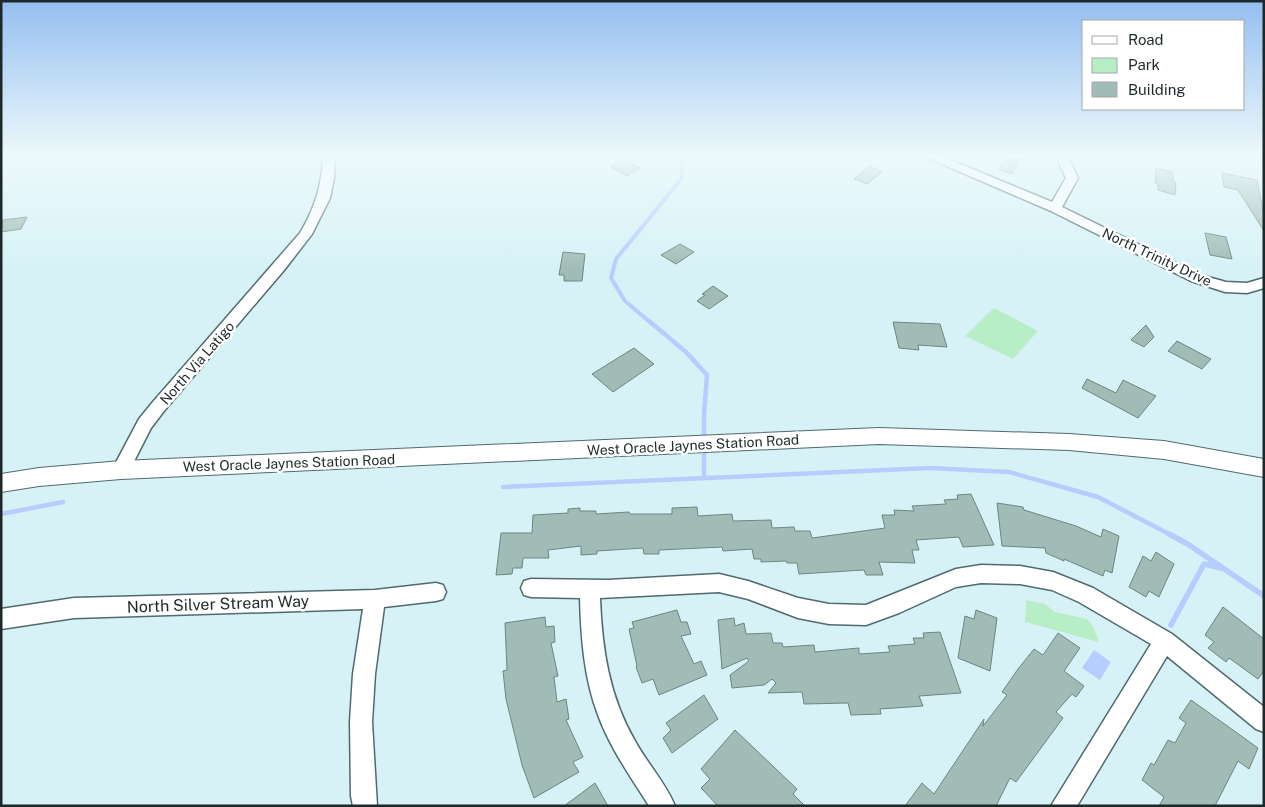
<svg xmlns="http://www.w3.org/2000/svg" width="1265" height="807" font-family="'Public Sans',sans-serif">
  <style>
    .green { fill: #b8eec5 }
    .water { fill: #b6cdfd }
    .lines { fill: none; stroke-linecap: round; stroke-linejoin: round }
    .stream-far2 { stroke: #b6cdfd; stroke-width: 4 }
    .stream-far1 { stroke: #b6cdfd; stroke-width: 4.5 }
    .stream { stroke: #b6cdfd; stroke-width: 5.5 }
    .building { fill: #a1bcb6; stroke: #6c8680 }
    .minor-casing { stroke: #506a6e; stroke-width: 3 }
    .tertiary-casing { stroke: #506a6e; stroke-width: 2 }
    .minor { fill: #fff; fill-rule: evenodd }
    .tertiary { fill: #fff; fill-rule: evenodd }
    .labels { text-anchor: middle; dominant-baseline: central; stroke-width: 5; stroke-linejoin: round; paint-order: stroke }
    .street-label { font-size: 14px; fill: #1d2829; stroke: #fff }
    .near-street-label { font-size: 16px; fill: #1d2829; stroke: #fff }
  </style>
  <rect width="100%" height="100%" fill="#d6f2f7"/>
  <path class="green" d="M994,308L1038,331L1013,359L965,336Z
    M1026,600L1045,604L1055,612L1087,619L1094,628L1099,642L1025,622Z"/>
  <path class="water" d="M1094,650L1111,662L1100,680L1082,668Z"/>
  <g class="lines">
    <path class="stream-far2" d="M651,323L625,301L611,278L616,259L682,178L681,156"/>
    <path class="stream-far1" d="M649,321L686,352L707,375L704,415V477
      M503,487L930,468L1009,472L1098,497L1171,535
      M1,514L63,502"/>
    <path class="stream" d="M1169,534L1186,543L1264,596
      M1171,625L1204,564L1221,568"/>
  </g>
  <path class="building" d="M1006,156L1020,159L1012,174L999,170Z
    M624,160L640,168L627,176L610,167Z
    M869,166L882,172L867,184L854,179Z
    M1156,168L1173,172V181L1176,182L1175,195L1158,190V184L1155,183Z
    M1222,173L1257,180L1264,215V231L1238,190L1224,187Z
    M27,217L21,229L1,232L3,220Z
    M1205,233L1226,237L1232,259L1210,255Z
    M680,244L694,252L676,264L661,255Z
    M563,252L585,254L582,281H564V275H559Z
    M713,286L728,296L709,309L697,301L705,295L702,294Z
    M893,322L940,324L947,347L918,345L919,350L899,348Z
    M1146,325L1154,337L1144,347L1131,340Z
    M1177,341L1211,359L1202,369L1168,351Z
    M634,348L654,364L613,392L592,374Z
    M1087,379L1116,393L1123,380L1156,396L1138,418L1082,388Z
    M971,494L994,545L963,547L959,537L916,540L919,550H912L915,563L879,562L883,575H866L864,570L799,574L797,563H787L786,561L761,562V559H754L752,549L723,551L722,547L659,550V554H644L643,548L597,551V554L581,555V546L548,550L549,558H523L522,568H513L512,574L496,575L501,533H532L533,515L568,513V509L580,508V511H596V514L629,512L630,514H672V508L697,507L698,516L732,514L733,521L771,520L772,528L794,527L795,531H810L812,538L885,528L882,515H895L894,510L914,511L912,506L946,504L944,500L958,499L957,495Z
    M997,503L1023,507L1024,510L1076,526L1101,537L1103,529L1119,536L1112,573L1105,570L1103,576L1064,559V561L1046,553L1045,548L1002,546Z
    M1156,552L1174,564L1159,597L1149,591L1146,597L1129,587L1143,556L1151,561Z
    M1223,607L1264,639V671L1258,679L1229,658L1226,662L1208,648L1214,642L1205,635Z
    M677,610L681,622H687L691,634L681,636L694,664L701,661L707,675L659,695L653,679L642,683L636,667L637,666L629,629L634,628L632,622Z
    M976,610L997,618L990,671L958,658L965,616L974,619Z
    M545,617L546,627L554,626L555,642L551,643L558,676L554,677L557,702L566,699L569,719L566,720L583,757L573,762L579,772L534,798L522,765L506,699L503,671L507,670L505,623Z
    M734,618L735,626L744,623L746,634L771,633L773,643H782L783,647L814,645L815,652L859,648V654L890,652L888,646L915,644L913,638H924L923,633L940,632L961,693L919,696L923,706L880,709L881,714L851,715L848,703L804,704L802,692L768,693L776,683L772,679L764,685L732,688L730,675L749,661L747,658L722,669L718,620Z
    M1058,633L1080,648L1064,671L1084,686L1076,697L1072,694L1056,712L1063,718L1016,782L1010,778L996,806H905L922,783L934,794L984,719L983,726L1007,695L1002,692L1018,669L1034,649L1043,655Z
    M704,695L718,719L672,753L663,738L671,730L666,723Z
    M1191,700L1258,748L1249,769L1238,761L1215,806H1159L1164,797L1142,780L1151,763L1154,765L1168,740L1175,743L1186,723L1179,718Z
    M735,730L797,789L793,794L805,806H718L701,788L710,779L701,769Z
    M595,783L608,806H564L583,792Z"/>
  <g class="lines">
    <defs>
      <path id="minor" d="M323,156H335L334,178L330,198L312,234L285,269L164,411L151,428L127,475L121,477L115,475L112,470L139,419L152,403L300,233C315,208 322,185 323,156Z
        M926,156H941L1052,202L1066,178L1056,156H1068L1078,178L1062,207L1201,275L1226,282L1247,283L1264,278V288L1247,293L1225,292L1191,281L1051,211L928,158Z
        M981,565L1020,566L1053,572L1093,588L1172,634L1264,707V732L1256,729L1167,656L1077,806H1051L1151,644L1079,602L1052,590L1020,584L981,583L956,587L899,613L866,625L829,624L798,618L748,599L719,592L600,598C602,649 609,696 635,741C647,763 665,782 675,806H649C631,777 610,748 598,715C584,678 581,637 580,598L531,597L524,595L521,588L524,581L531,579L608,580L719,574L748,581L798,598L829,604L866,605L956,569Z
        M436,583L443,585L446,592L443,599L436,601L384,607L375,674L372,722L377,806H353L351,796L350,722L353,674L363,609L74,618L1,629V609L74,598L375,590Z"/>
      <path id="tertiary" d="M879,428L1069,434L1164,441L1264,459V477L1164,459L1069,450L879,444L121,479L39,486L1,492V474L39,468L121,461Z"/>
    </defs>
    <use href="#minor" class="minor-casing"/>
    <use href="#tertiary" class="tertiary-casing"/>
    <use href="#minor" class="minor"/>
    <use href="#tertiary" class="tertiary"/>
  </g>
  <linearGradient id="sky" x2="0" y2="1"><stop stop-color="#94bef0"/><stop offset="0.58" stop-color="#edf9fb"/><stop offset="1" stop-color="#edf9fb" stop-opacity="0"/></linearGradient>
  <rect width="1265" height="269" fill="url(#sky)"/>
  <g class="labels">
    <g class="street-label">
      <text transform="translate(1157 257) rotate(25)">North Trinity Drive</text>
      <text transform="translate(197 363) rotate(-49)">North Via Latigo</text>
      <text transform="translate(693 445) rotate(-3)">West Oracle Jaynes Station Road</text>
      <text transform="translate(289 463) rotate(-2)">West Oracle Jaynes Station Road</text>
    </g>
    <g class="near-street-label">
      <text transform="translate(218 604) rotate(-2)">North Silver Stream Way</text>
    </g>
  </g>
  <rect width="1265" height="807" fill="none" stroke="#1d2829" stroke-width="5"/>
  <rect x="1082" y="20" width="162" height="90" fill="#ffffff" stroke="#a5a9a9"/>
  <rect x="1092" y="36" width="25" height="8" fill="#ffffff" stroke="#a5a9a9"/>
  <text x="1128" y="45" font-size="15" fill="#1d2829">Road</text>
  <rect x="1092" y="58" width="25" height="15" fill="#b8eec5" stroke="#a5a9a9"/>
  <text x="1128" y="70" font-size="15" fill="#1d2829">Park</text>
  <rect x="1092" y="82" width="25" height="15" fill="#a1bcb6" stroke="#a5a9a9"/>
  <text x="1128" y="95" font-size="15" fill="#1d2829">Building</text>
</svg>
